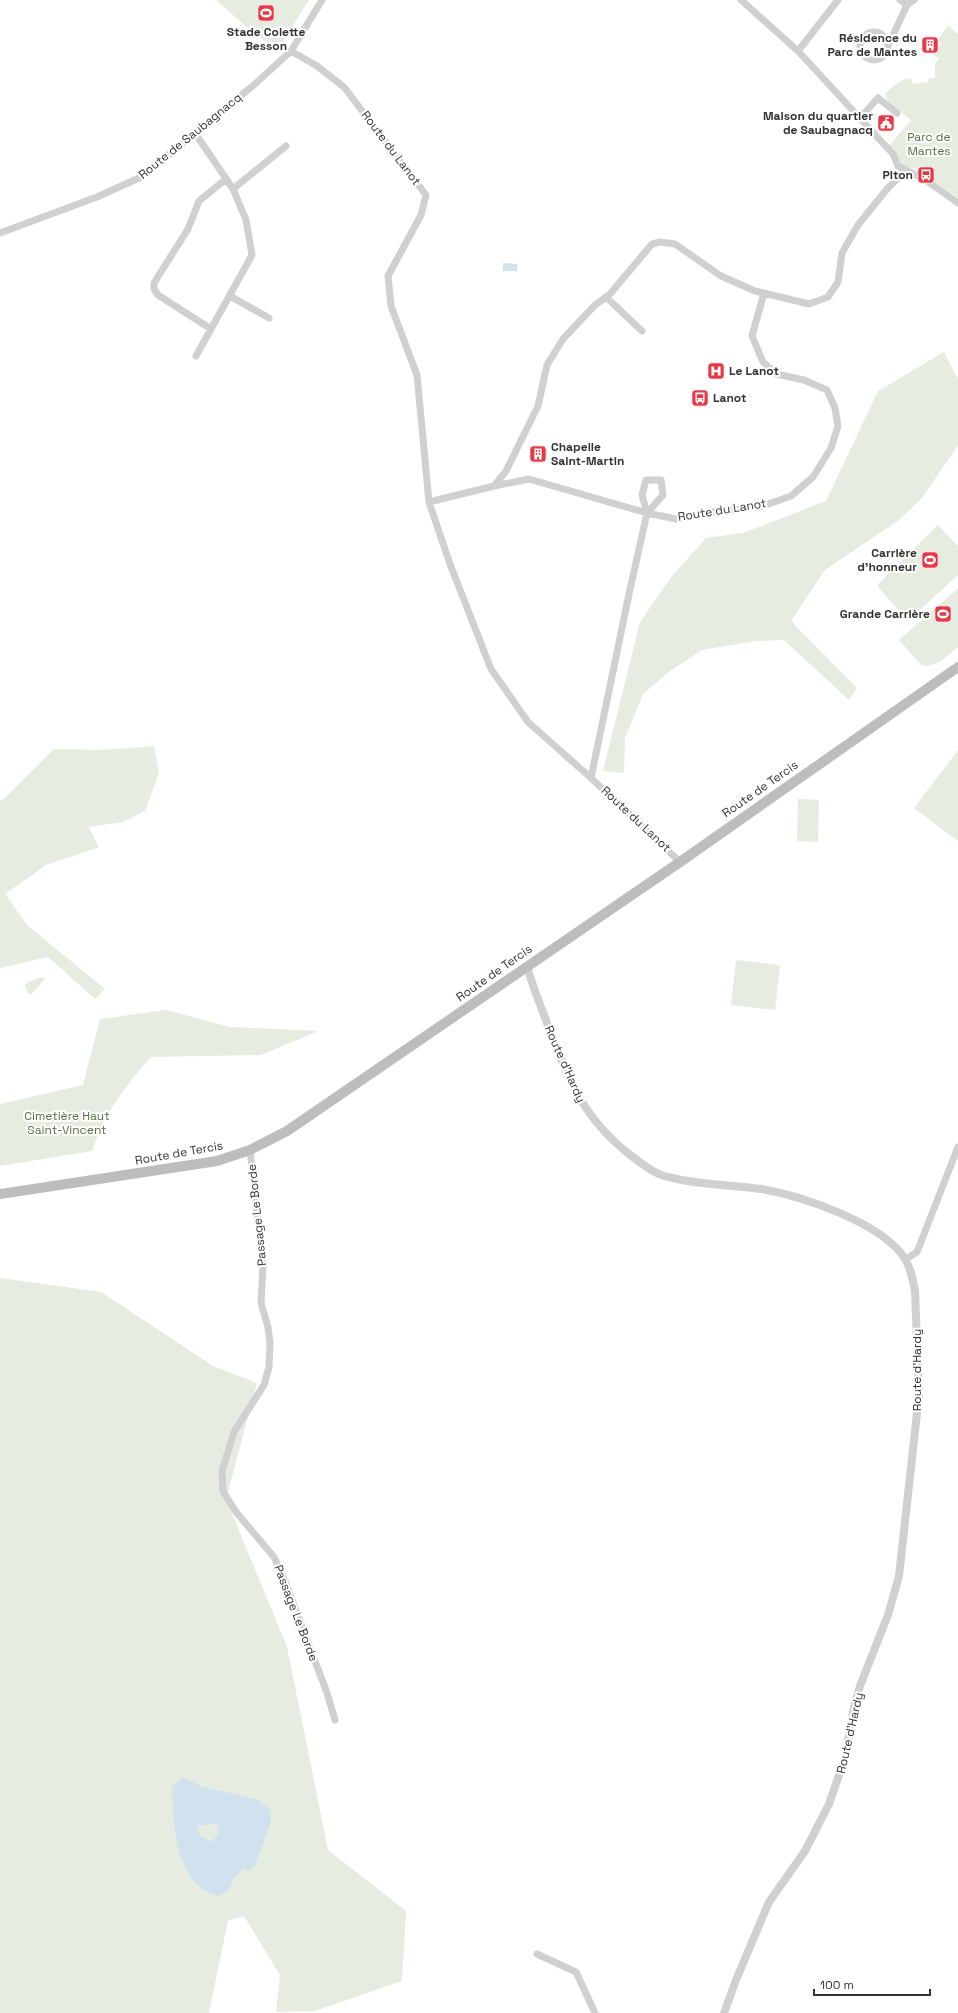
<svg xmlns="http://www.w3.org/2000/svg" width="958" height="2013" font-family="'Space Grotesk',sans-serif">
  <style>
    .green { fill: #e6ecdf }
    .water { fill: #cfe2ee; fill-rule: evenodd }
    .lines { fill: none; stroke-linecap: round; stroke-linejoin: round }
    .minor { stroke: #d0d0d0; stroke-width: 7 }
    .tertiary { stroke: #d0d0d0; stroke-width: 8 }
    .secondary { stroke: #bdbdbd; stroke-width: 10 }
    .labels { text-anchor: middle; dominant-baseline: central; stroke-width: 4; stroke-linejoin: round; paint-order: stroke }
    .poi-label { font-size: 12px; font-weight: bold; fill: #333; stroke: #fff; text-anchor: end }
    .street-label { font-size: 12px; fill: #333; stroke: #fff }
    .park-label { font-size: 12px; fill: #56703f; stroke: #fff }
  </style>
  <rect width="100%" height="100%" fill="#fff"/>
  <path class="green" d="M216,0H309L283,42L271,44L258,37Z
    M948,26L958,34V198L914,168L903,167L889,146L911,120L888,102L885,94C893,86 900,79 911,78L913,84L928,82V79L935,78V63L939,59L933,54L941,44L937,40Z
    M944,352L958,379V445L922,498L899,520L825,570L791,621L857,688L849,700L784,640L756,641L702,650L670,671L643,694L625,738L624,773L603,771L640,622L672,576L706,538L743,533L826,501L878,391Z
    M938,525L958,546V575L908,621L878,587V584Z
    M958,588V647C948,655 935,669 921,665L899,640Z
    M154,746L159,773L145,811L123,822L89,827L99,847L46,865L5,894L27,925L105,989L95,999L48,957L0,968V800L4,799L54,749L103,750Z
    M958,750V841L914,808Z
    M798,799L819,800L818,842L797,841Z
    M736,960L780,965L775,1010L731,1005Z
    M42,977L45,979L32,994H29L25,987L26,983Z
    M166,1010L230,1027L318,1031L261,1055L151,1057C124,1088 105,1112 92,1151L0,1166V1104L83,1085L100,1019Z
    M0,1278L101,1292L213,1366L257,1383L226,1499L287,1647L328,1850L406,1911L402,1981L315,2011L276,2012L280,1975L244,1916L228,1920L209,2013H0Z"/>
  <path class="water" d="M503,263L517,264V271H503Z
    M183,1777L201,1786L258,1800L270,1810L271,1822L255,1865L250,1871L244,1868L232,1880L229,1890L218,1896C213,1894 206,1892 201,1888C173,1864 174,1820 172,1787ZM212,1823L218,1826V1836L211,1841L200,1836L197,1827Z"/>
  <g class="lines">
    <path class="minor" d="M741,0L798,51L893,154L898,166L924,179L958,203
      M900,0L907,5L914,0
      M860 46a14 14 0 1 1 28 0a14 14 0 1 1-28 0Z
      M888,46L907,5
      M291,51L317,66L344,87L426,195L421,215L388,276L391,306L417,375L429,502L450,564L491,669L528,722L591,778L680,862
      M798,51L838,0
      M860,118L878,98L897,113
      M195,133L233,189L246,220L252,255L196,356
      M233,189L286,146
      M0,233L97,197L141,177L255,84L291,51L322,0
      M230,296L269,318
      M606,297L642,331
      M211,329L158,295L154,289V283L188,229L199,201L226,179
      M494,486L529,479L647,513L663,495L661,480H646L642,495L647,513
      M429,502L494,486L506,471L538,406L547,365L563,339L594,306L610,294L652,244L660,242L675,244L721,276L755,291L809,304L828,297L838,282L842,253L858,225L887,189L905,171
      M591,778L629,594L647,513L676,519L718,511L760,507L791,496L813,477L831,448L838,426L835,408L827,390L804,380L776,374L763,362L752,336L764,293
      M250,1150L263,1265L261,1303L268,1327L270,1343L269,1367L264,1385L234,1432L222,1471L223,1491L236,1512L274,1557L283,1576L327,1693L335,1720
      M906,1259L917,1252L958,1147
      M537,1954L576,1972L595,2013"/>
    <path class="tertiary" d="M527,966C532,985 540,1004 547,1023C567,1077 582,1117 629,1154C638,1161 649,1170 659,1174C665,1177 671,1177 677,1179C705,1185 733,1185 761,1189C802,1196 883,1223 905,1259C911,1269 913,1280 915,1291L919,1395L899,1576L888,1615L860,1686L854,1707L845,1758L829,1804L805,1851L769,1902L736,1980L724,2013"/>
    <path class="secondary" d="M0,1194L217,1161L250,1150L287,1131L680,862L958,667"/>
  </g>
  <defs>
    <symbol id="stadium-square" viewBox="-11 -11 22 22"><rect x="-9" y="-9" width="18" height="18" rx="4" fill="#e63946" stroke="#fff"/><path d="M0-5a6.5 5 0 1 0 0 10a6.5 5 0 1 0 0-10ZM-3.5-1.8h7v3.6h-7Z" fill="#fff"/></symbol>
    <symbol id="building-square" viewBox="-11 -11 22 22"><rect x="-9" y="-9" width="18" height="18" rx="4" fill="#e63946" stroke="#fff"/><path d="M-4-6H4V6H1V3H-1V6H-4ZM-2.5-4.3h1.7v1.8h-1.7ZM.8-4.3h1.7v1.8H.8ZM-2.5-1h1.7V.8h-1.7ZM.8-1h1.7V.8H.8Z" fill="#fff"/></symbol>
    <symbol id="civic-square" viewBox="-11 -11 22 22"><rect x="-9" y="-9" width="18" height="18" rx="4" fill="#e63946" stroke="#fff"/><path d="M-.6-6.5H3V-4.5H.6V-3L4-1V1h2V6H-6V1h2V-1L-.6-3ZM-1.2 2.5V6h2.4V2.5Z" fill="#fff"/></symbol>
    <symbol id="bus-square" viewBox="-11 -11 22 22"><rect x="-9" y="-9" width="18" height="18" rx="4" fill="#e63946" stroke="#fff"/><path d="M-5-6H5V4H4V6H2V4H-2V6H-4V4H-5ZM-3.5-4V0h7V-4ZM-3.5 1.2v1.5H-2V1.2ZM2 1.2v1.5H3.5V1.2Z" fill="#fff"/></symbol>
    <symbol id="hospital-square" viewBox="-11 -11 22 22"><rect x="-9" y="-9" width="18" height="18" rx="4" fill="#e63946" stroke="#fff"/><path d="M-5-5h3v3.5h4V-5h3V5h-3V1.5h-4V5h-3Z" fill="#fff"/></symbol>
  </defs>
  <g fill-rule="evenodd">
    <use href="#stadium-square" x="256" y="3" width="20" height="20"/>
    <use href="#building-square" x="920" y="35" width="20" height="20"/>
    <use href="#civic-square" x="876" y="113" width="20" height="20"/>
    <use href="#bus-square" x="916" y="165" width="20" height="20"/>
    <use href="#hospital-square" x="706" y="361" width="20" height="20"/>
    <use href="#bus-square" x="690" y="388" width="20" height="20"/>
    <use href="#building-square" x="528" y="444" width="20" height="20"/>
    <use href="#stadium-square" x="920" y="550" width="20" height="20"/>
    <use href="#stadium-square" x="933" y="604" width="20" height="20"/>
  </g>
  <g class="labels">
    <g class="poi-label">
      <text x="266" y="32" text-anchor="middle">Stade Colette<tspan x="266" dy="14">Besson</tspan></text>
      <text x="917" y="38">Résidence du<tspan x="917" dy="14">Parc de Mantes</tspan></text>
      <text x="873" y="116">Maison du quartier<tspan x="873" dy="14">de Saubagnacq</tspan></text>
      <text x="913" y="175">Piton</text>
      <text x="729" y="371" text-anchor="start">Le Lanot</text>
      <text x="713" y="398" text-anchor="start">Lanot</text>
      <text x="551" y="447" text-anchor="start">Chapelle<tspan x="551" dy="14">Saint-Martin</tspan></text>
      <text x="917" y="553">Carrière<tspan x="917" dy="14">d'honneur</tspan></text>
      <text x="930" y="614">Grande Carrière</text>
    </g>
    <g class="street-label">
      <text transform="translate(190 136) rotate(-39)">Route de Saubagnacq</text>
      <text transform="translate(391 148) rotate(53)">Route du Lanot</text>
      <text transform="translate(722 510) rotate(-9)">Route du Lanot</text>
      <text transform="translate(760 789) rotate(-35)">Route de Tercis</text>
      <text transform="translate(636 819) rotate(43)">Route du Lanot</text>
      <text transform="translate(494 973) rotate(-35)">Route de Tercis</text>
      <text transform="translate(565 1064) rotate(66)">Route d'Hardy</text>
      <text transform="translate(179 1153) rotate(-10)">Route de Tercis</text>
      <text transform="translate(257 1215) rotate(-96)">Passage Le Borde</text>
      <text transform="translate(917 1370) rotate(-90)">Route d'Hardy</text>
      <text transform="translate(296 1613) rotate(69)">Passage Le Borde</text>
      <text transform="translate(850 1733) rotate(-77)">Route d'Hardy</text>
    </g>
    <g class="park-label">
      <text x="929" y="137">Parc de<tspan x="929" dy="14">Mantes</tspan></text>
      <text x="67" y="1116">Cimetière Haut<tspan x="67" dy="14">Saint-Vincent</tspan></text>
    </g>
  </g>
  <path d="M814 1989v6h116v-6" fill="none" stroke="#333333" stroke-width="2"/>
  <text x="820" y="1989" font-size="12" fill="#333333" stroke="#ffffff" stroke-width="3" paint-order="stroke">100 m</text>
</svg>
